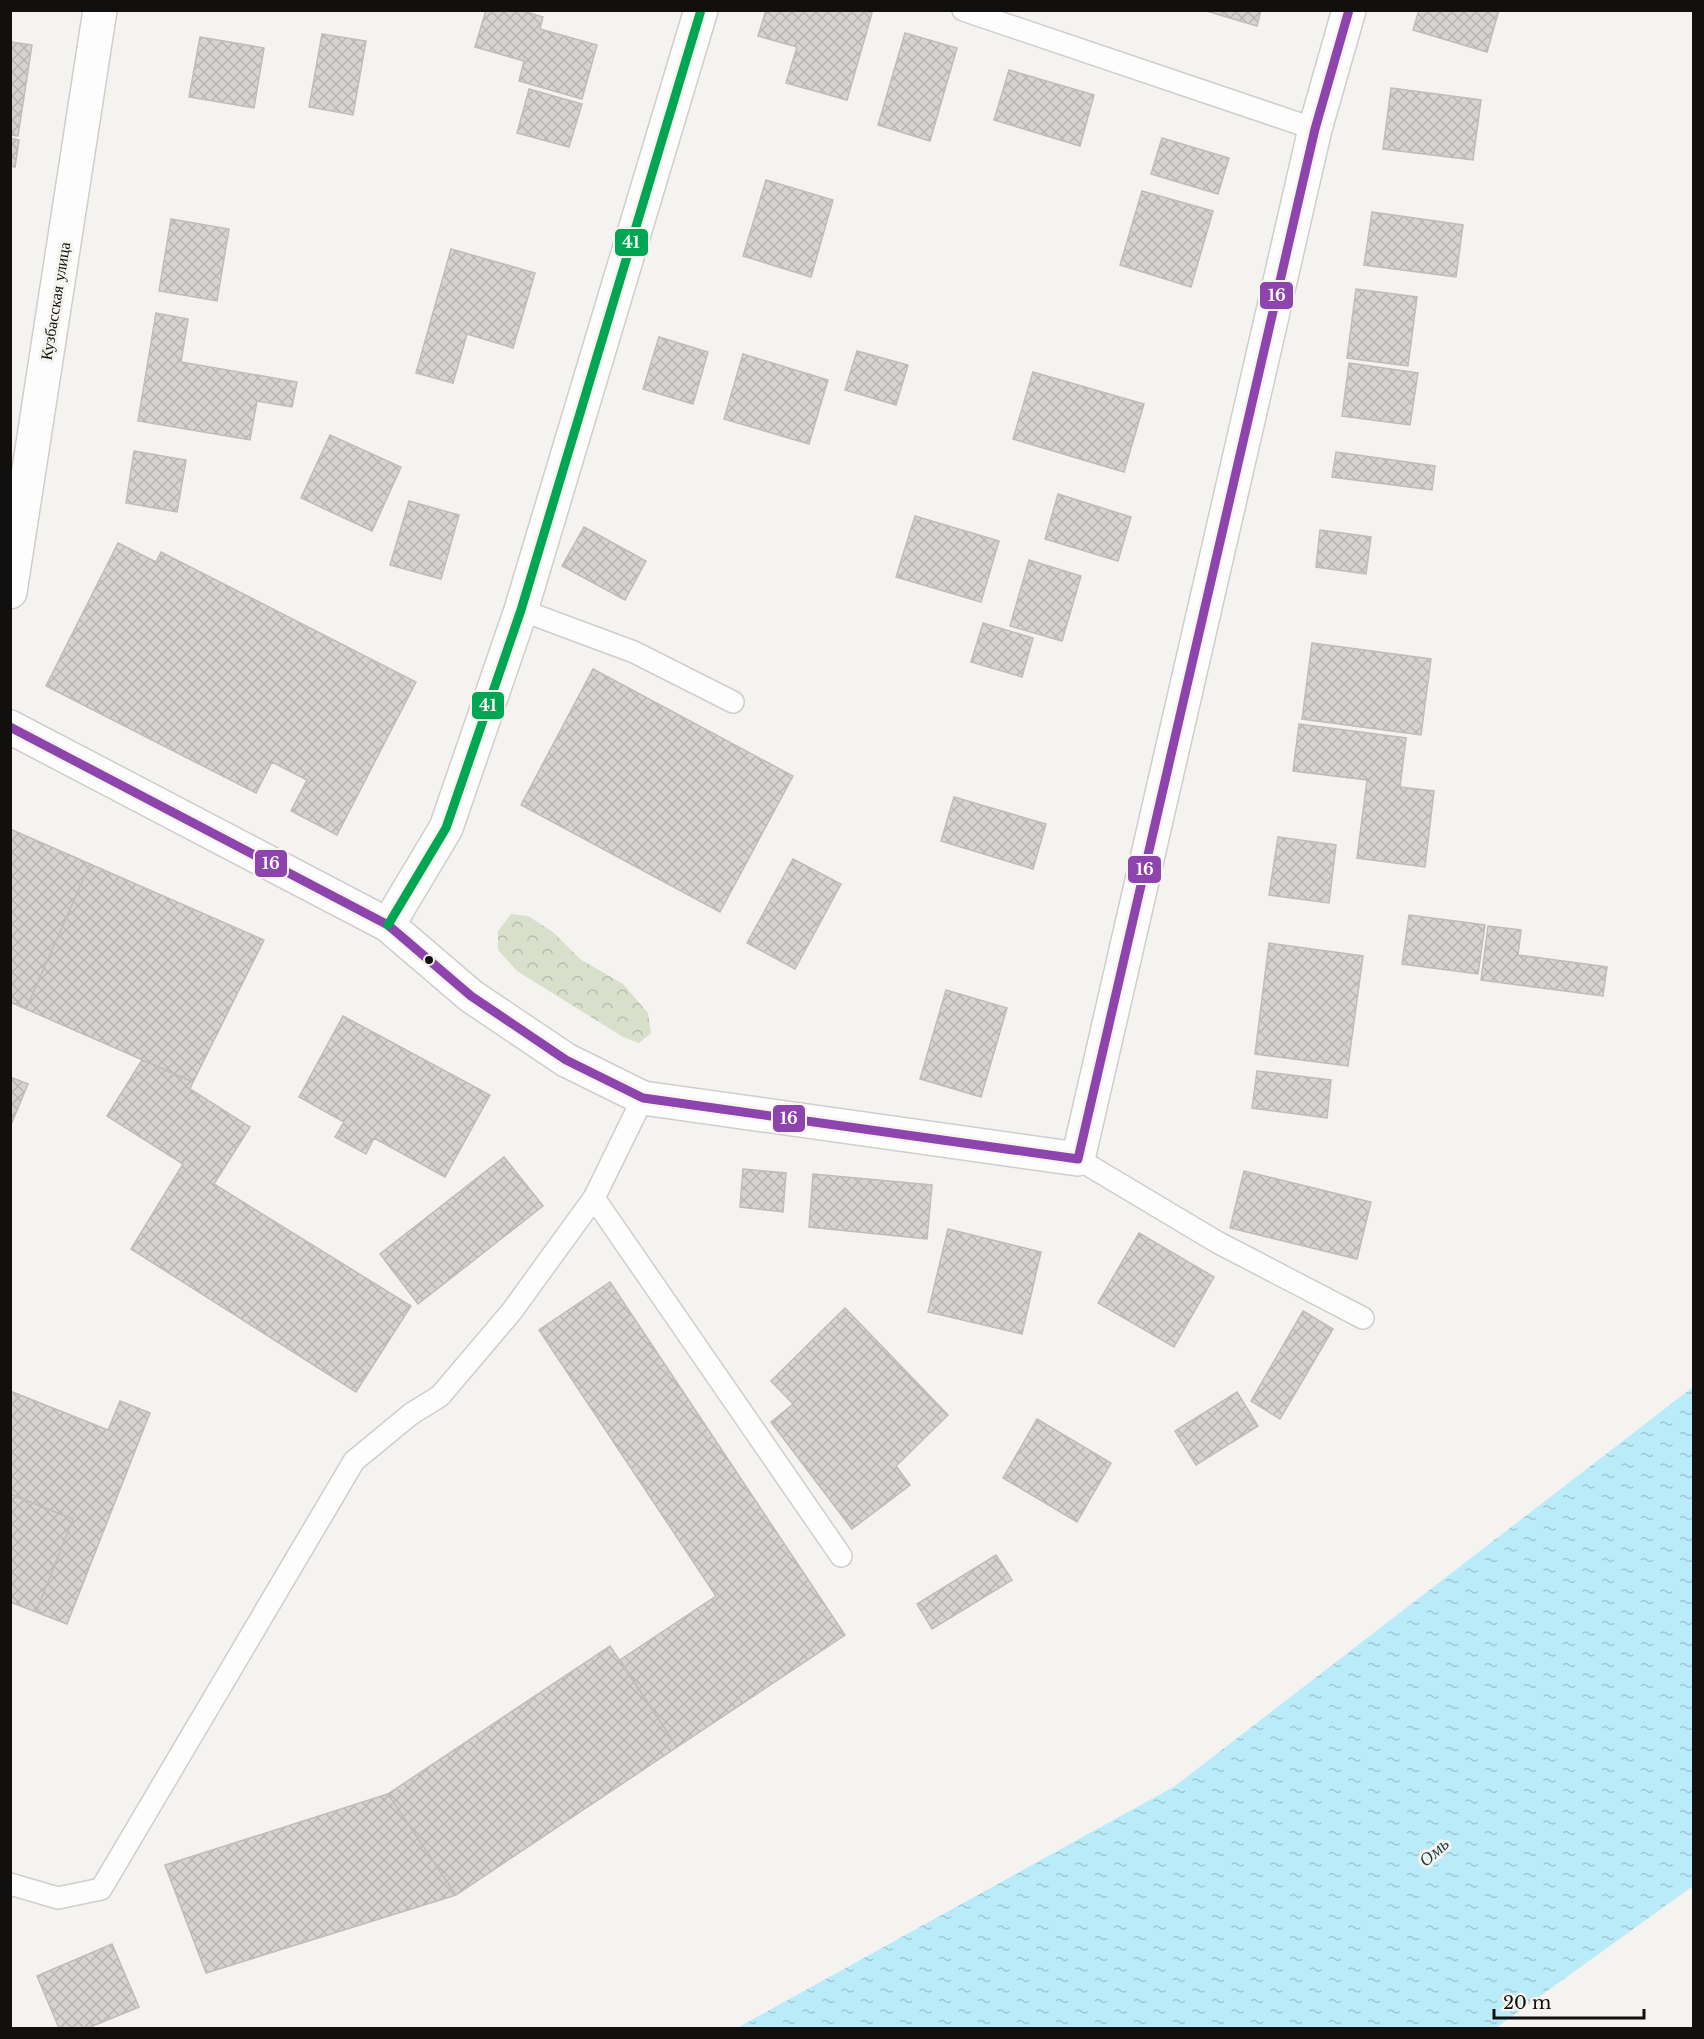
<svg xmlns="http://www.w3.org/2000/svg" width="1704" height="2039" font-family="'Libre Baskerville',serif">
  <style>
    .forest { fill: url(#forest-crowns) }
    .water { fill: url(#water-ripples) }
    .building { fill: url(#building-cross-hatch); stroke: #bebdbc; stroke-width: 1.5 }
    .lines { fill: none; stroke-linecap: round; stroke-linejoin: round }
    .service-casing { stroke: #cfcecc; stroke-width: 24 }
    .minor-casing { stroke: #cfcecc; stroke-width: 36 }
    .tertiary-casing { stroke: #cfcecc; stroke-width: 36 }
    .service { stroke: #fefdfd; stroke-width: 21 }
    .minor { stroke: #fefdfd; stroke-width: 33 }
    .tertiary { stroke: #fefdfd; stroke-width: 33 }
    .bus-1-casing { stroke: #f6f4ef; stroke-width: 14 }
    .bus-2-casing { stroke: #f6f4ef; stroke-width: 14 }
    .bus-1 { stroke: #8e44ad; stroke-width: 9 }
    .bus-2 { stroke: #00a651; stroke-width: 9 }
    .bus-dot { fill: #11100f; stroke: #f6f4ef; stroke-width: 2 }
    .labels { text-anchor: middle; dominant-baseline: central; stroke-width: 6; stroke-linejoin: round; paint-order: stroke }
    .street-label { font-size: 16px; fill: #11100f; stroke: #f6f4ef }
    .water-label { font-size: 18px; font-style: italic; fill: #183a43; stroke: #f6f4ef }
    .line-badge { stroke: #f6f4ef; stroke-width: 2 }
    .badge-label { font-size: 16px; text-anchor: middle; font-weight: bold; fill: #fff }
  </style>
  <defs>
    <pattern id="forest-crowns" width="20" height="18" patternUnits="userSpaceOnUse" patternTransform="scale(1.5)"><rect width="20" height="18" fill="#d8dfcb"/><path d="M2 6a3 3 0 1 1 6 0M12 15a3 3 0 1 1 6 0" fill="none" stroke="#b8bead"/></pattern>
    <pattern id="water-ripples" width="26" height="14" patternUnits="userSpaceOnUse" patternTransform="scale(1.5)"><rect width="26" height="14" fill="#baebf8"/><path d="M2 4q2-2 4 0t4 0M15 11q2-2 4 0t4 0" fill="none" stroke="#9fc8d3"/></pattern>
    <pattern id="building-cross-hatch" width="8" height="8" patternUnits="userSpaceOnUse" patternTransform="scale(1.5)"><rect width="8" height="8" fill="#d5d4d3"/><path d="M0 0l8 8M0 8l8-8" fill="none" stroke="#b6b5b4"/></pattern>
  </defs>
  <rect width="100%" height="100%" fill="#f5f3f0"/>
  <path class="forest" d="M511,914L528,916L553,932L580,959L623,984L648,1013L651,1033L639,1043L623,1037L517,971L498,950V931Z"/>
  <path class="water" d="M1693,1387V1886L1496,2028H737L1175,1786Z"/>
  <path class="building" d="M486,10H520L543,17L540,29L597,45L582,99L519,81L524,61L475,47Z
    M766,10H863L872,13L847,100L786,83L797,47L758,36Z
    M1203,10H1261L1257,26Z
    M1419,10H1499L1487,52L1413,30Z
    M905,33L957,48L930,141L878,125Z
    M322,34L366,41L353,115L309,107Z
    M200,37L264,48L254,108L189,97Z
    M10,42L32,45L18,136L10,135Z
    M1009,70L1094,95L1080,146L994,120Z
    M1391,88L1481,100L1473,160L1383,149Z
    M529,89L582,104L569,147L517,133Z
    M10,138L19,140L15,167L10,166Z
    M1162,138L1229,158L1218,194L1151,174Z
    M766,180L833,200L811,277L743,256Z
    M1142,191L1213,211L1191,287L1120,265Z
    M1372,212L1463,225L1456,277L1364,265Z
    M171,219L229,229L217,301L159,291Z
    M451,249L535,273L513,348L467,334L453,383L416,373Z
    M1356,289L1417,297L1408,366L1347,358Z
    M156,313L188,319L181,362L297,382L292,407L257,401L250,440L138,421Z
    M659,337L708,352L693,404L643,389Z
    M857,351L908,365L896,405L845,390Z
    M743,354L828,380L809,444L724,419Z
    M1349,363L1418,373L1410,425L1342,416Z
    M1033,372L1144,404L1124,472L1013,439Z
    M330,435L401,467L372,531L301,498Z
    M134,451L186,460L177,512L126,503Z
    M1336,452L1435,466L1432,490L1332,477Z
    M1058,494L1131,517L1118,561L1045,539Z
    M409,501L459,515L441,579L390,565Z
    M915,516L999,541L981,602L896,577Z
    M584,527L646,561L625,600L562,566Z
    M1320,530L1371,537L1366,574L1316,567Z
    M118,543L156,562L161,552L416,682L337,835L291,811L307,780L272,762L256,793L46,686Z
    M1029,560L1081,576L1062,641L1010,626Z
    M983,623L1033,638L1022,677L971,662Z
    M1312,643L1431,659L1421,735L1302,719Z
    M593,669L793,776L720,912L521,805Z
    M1299,724L1406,738L1400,787L1434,791L1425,867L1357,858L1367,780L1293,771Z
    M954,797L1046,824L1033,869L941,841Z
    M10,829L90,864L26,1009L10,1002Z
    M1278,837L1336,845L1329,903L1269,895Z
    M793,859L841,884L795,969L747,943Z
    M90,864L264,940L193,1082L26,1009Z
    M1409,915L1485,925L1478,974L1402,964Z
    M1488,926L1521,930L1518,955L1607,967L1603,996L1481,980Z
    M1269,943L1363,956L1348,1066L1255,1054Z
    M946,990L1007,1008L981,1097L920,1079Z
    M343,1016L490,1095L445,1177L374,1138L366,1154L335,1137L344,1122L299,1097Z
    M142,1060L193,1082L190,1089L250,1127L214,1184L411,1306L356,1392L131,1249L183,1164L107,1116Z
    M1257,1071L1331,1080L1327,1118L1252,1108Z
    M10,1077L28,1084L10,1127Z
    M504,1157L543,1206L418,1304L380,1254Z
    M743,1169L786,1173L783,1212L740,1207Z
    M1244,1171L1371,1202L1357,1259L1230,1228Z
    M813,1174L932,1185L927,1239L809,1227Z
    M948,1229L1041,1252L1022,1334L928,1312Z
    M1139,1233L1214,1277L1174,1347L1098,1303Z
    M610,1282L845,1635L677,1747L620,1660L716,1596L539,1330Z
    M845,1308L948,1415L896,1466L910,1485L852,1529L771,1422L793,1404L771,1381Z
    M1303,1311L1333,1329L1280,1419L1251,1401Z
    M10,1391L108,1430L120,1401L150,1413L67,1624L36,1612L73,1519L10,1494Z
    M1237,1392L1258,1426L1196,1465L1175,1431Z
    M1037,1419L1111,1463L1077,1522L1003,1478Z
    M10,1494L73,1519L36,1612L10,1602Z
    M996,1555L1012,1580L932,1629L917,1604Z
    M610,1646L677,1747L456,1895L388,1794Z
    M388,1794L456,1895L206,1973L165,1865Z
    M112,1944L139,2007L88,2028H59L37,1976Z"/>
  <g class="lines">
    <defs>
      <path id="service" d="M963,10L1315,129
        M521,610L634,652L733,702
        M643,1098L594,1198L841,1556
        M1078,1159L1217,1242L1363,1318
        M10,1884L58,1898L101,1889L354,1461L411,1414L440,1396L512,1311L594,1198"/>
      <path id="minor" d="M10,592L100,10
        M10,727L388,925L471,996L566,1060L643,1098L1078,1159L1315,129L1349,10"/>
      <path id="tertiary" d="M388,925L446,828L521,610L701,10"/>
    </defs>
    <use href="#service" class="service-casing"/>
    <use href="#minor" class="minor-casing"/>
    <use href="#tertiary" class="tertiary-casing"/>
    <use href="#service" class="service"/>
    <use href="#minor" class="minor"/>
    <use href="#tertiary" class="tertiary"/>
    <defs>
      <path id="bus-1" d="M10,727L388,925L471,996L566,1060L643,1098L1078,1159L1315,129L1349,10"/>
      <path id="bus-2" d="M388,925L446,828L521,610L701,10"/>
    </defs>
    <use href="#bus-1" class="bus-1-casing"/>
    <use href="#bus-2" class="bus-2-casing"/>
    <use href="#bus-1" class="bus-1"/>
    <use href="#bus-2" class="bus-2"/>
  </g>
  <circle class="bus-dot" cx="429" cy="960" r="5"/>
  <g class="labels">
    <g class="street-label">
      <text transform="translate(55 301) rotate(-81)">Кузбасская улица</text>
    </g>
    <g class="water-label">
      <text transform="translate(1434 1852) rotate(-42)">Омь</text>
    </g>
  </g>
  <g class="line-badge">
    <rect x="614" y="228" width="35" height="29" rx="6" fill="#00a651"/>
    <rect x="1259" y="281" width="35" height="29" rx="6" fill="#8e44ad"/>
    <rect x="471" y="691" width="34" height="29" rx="6" fill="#00a651"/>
    <rect x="254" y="849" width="34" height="29" rx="6" fill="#8e44ad"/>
    <rect x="1127" y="855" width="35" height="29" rx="6" fill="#8e44ad"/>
    <rect x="772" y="1104" width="34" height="29" rx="6" fill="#8e44ad"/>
  </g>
  <g class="badge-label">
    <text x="631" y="248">41</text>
    <text x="1277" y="301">16</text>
    <text x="488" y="711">41</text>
    <text x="271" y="869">16</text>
    <text x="1145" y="875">16</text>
    <text x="789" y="1124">16</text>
  </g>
  <rect width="1704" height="2039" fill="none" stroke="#11100f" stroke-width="24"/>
  <path d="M1494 2009v9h150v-9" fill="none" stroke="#11100f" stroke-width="3"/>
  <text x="1503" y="2009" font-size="18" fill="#11100f" stroke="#f6f4ef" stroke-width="4.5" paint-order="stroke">20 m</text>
</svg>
